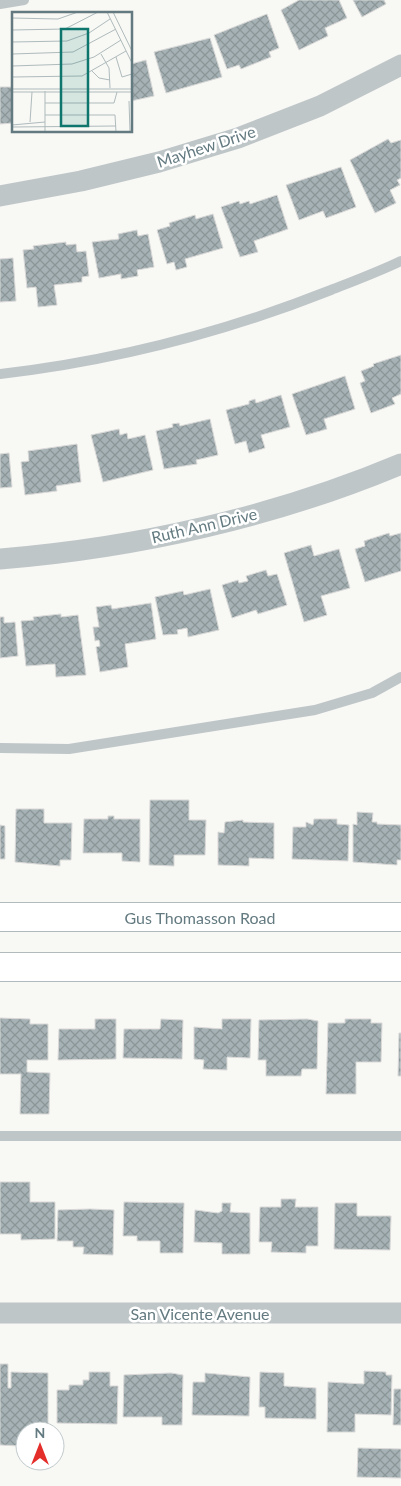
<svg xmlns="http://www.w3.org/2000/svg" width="401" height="1486" font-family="Lato,sans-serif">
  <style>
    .building { fill: url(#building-cross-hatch); stroke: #dad9d8 }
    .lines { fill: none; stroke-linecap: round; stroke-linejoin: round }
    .secondary-casing { stroke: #b1babc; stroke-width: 30 }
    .service { stroke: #bfc6c8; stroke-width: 10 }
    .minor { stroke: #bfc6c8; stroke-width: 21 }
    .secondary { stroke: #fff; stroke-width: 28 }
    .labels { text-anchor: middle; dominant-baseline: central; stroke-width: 5; stroke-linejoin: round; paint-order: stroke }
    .street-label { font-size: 16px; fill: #637a80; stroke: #fff }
    .inset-road { fill: none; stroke: #afbbbc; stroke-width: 1 }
    .view { fill: #0f766e; fill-opacity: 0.15; stroke: #0f766e; stroke-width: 2.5 }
    .inset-edge { fill: none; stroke: #637a80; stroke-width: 2.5 }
  </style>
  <defs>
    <pattern id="building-cross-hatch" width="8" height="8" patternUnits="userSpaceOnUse" patternTransform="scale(1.25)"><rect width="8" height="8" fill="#a6b2b5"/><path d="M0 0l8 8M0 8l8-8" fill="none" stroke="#8b9698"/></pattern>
  </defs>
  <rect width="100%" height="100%" fill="#f8f8f5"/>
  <path class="building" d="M299,0H339L347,18L325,28L328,36L299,50L281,10Z
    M353,0H384L386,4L362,17Z
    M267,14L279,48L269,52L271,57L241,69L239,65L227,69L214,35Z
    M210,38L222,77L166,93L154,52Z
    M146,60L154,96L131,101V64Z
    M0,87H14V123L0,124Z
    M388,139L391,143L401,140V178L397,180L400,185L390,190L396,203L375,213L350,160Z
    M341,167L356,207L326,218L323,211L299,220L286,185Z
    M277,195L288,229L254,241L258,252L240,257L221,207L239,201L240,204L249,201L250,204Z
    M213,214L223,248L185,259L187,267L176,270L174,262L167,264L157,230L170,226L169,223L195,215L196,219Z
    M137,230L138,236L148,234L154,267L137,270L138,276L121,279V274L99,278L92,242L119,239L118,234Z
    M66,242V245L76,244L77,252L86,251L89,276L82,277V282L54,285L57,305L38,307L36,287L27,288L23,250L34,249L33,246Z
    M13,258L16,301L0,302V259Z
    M401,355V394L392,398L395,404L371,413L360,383L365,381L361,371L374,366L373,364Z
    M345,376L355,409L324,419L327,429L306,435L292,394Z
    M281,395L290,427L261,435L265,448L249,453L246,441L235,444L226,410L249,404V401L255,399L256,403Z
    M210,419L218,455L196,460L197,464L164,469L156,431L173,427L172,424L179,423L180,426Z
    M119,429L120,435L127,433L128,439L145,435L153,470L103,482L91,435Z
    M77,444L81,482L56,486L57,491L25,495L21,462L29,461L28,451Z
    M9,453L12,487L0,488V454Z
    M389,533L390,536L401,533V571L365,582L355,549L365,546L364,541Z
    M311,545L314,556L339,549L350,588L321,596L327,615L304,622L284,553Z
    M266,570L268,576L277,574L287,605L258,614L256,610L232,618L222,585L238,580L239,583L248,581L246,576Z
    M210,589L219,630L188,637L187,628L177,630L178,634L163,635L155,597L183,591L184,595Z
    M151,603L156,639L125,644L128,667L100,672L96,647L100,646L99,640L95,641L93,627H99L96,607L111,605L112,609Z
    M61,614V617L78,615L86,675L56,677L55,664L26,666L21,621L34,620L33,617Z
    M0,617H4V623L15,622L18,656L0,658Z
    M150,800H189V820H206L205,855H174V866L149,865Z
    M16,809H44V823H72L71,860H60V866L15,862Z
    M357,812L373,813L372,822H377V824L401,825V860H397V865L353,862V824L357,825Z
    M108,816H114V819H140V862L122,861V853H83L84,819H108Z
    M314,819H337V824L349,825L348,861L292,859L293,827H306V822L313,825Z
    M243,820V822L274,823V859L249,858V866L218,865V832L224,833L225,822Z
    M0,825L5,826V859H0Z
    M0,1018L30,1019V1024H48V1060H27V1072L50,1073L49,1114H20L21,1074H0Z
    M95,1019H116V1059L58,1060L59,1029H95Z
    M161,1019L183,1020L182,1059L123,1058L124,1029H160Z
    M222,1019H251L250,1058L227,1057V1070L203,1069L204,1060L194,1059V1027L222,1029Z
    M307,1019L318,1021L317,1069H302L301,1076H266V1060H258L259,1020Z
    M345,1019H371V1023H382L381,1062H356V1094H326L328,1023H345Z
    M399,1033H401V1076H398Z
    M0,1182H30V1202H55V1239L21,1240V1234H0Z
    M281,1199H296L295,1207H318V1246H306V1253L271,1252L272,1242H259L260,1207H281Z
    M124,1202L184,1203L183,1253H160V1241H137V1236H123Z
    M222,1203H231L230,1212L250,1213V1254H222V1243L194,1242L195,1210L218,1213L222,1211Z
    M335,1203H357V1216H391L390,1250L334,1249Z
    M90,1209L114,1210L113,1255L83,1254L84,1247H73V1241H57L58,1210Z
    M0,1364H8V1388H11V1372L48,1373V1425H38V1431H25V1438H20V1446L0,1445Z
    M364,1371L386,1372V1375H392L391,1415L355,1414V1432H327L328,1382L364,1384Z
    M89,1372H110V1386H118L117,1424L57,1423V1390H69V1385H83V1380H89Z
    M260,1372L284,1373V1386L316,1388V1419L265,1418V1407H259Z
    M171,1373L183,1375L182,1425H162V1417H123L124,1375Z
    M205,1373L250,1377L249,1416L192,1415L193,1382H205Z
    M394,1389H401V1425H393Z
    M358,1448L401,1449V1478L357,1477Z"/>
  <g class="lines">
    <defs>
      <path id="secondary" d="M0,917H401
        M0,967H401"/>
    </defs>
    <use href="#secondary" class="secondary-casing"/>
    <path class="service" d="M0,4L24,0
      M0,374C113,361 225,332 331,290C354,281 378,272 401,261
      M0,748L69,749L315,710L372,693L401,677
      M0,1136H401"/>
    <path class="minor" d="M0,196L81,181L159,162L238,138L320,106L401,65
      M0,559C136,548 275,517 401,464
      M0,1313H401"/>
    <use href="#secondary" class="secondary"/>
  </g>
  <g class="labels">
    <g class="street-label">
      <text transform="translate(206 146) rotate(-18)">Mayhew Drive</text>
      <text transform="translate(204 525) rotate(-13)">Ruth Ann Drive</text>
      <text x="200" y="917">Gus Thomasson Road</text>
      <text x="200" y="1313">San Vicente Avenue</text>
    </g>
  </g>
  <g transform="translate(12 12)">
    <rect width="120" height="120" fill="#f8f8f5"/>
    <path class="inset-road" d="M95,0L120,51M101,0L120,39M0,6L46,7L66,0M0,18L53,17L86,0M0,30L55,29L77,21L98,7M0,42L61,40L104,17M89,42L97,56L98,76M104,45L110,65L120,62M0,54L60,52L82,45L109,28M80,59L87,66L98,68M0,65L70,64L114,39M0,77H120M0,80H120M117,89L118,120M33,91H102L105,80M33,103H103L104,120M18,110L20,80M0,113L33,110M0,115L104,114M33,120V79"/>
    <path class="view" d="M49,17H76V114H49Z"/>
    <rect width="120" height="120" class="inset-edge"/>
  </g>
  <g transform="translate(40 1446)"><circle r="24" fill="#ffffff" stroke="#c1cacc"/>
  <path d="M0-4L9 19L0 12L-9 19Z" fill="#e42e2a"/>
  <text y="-8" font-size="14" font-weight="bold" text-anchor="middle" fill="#637a80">N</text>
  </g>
</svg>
